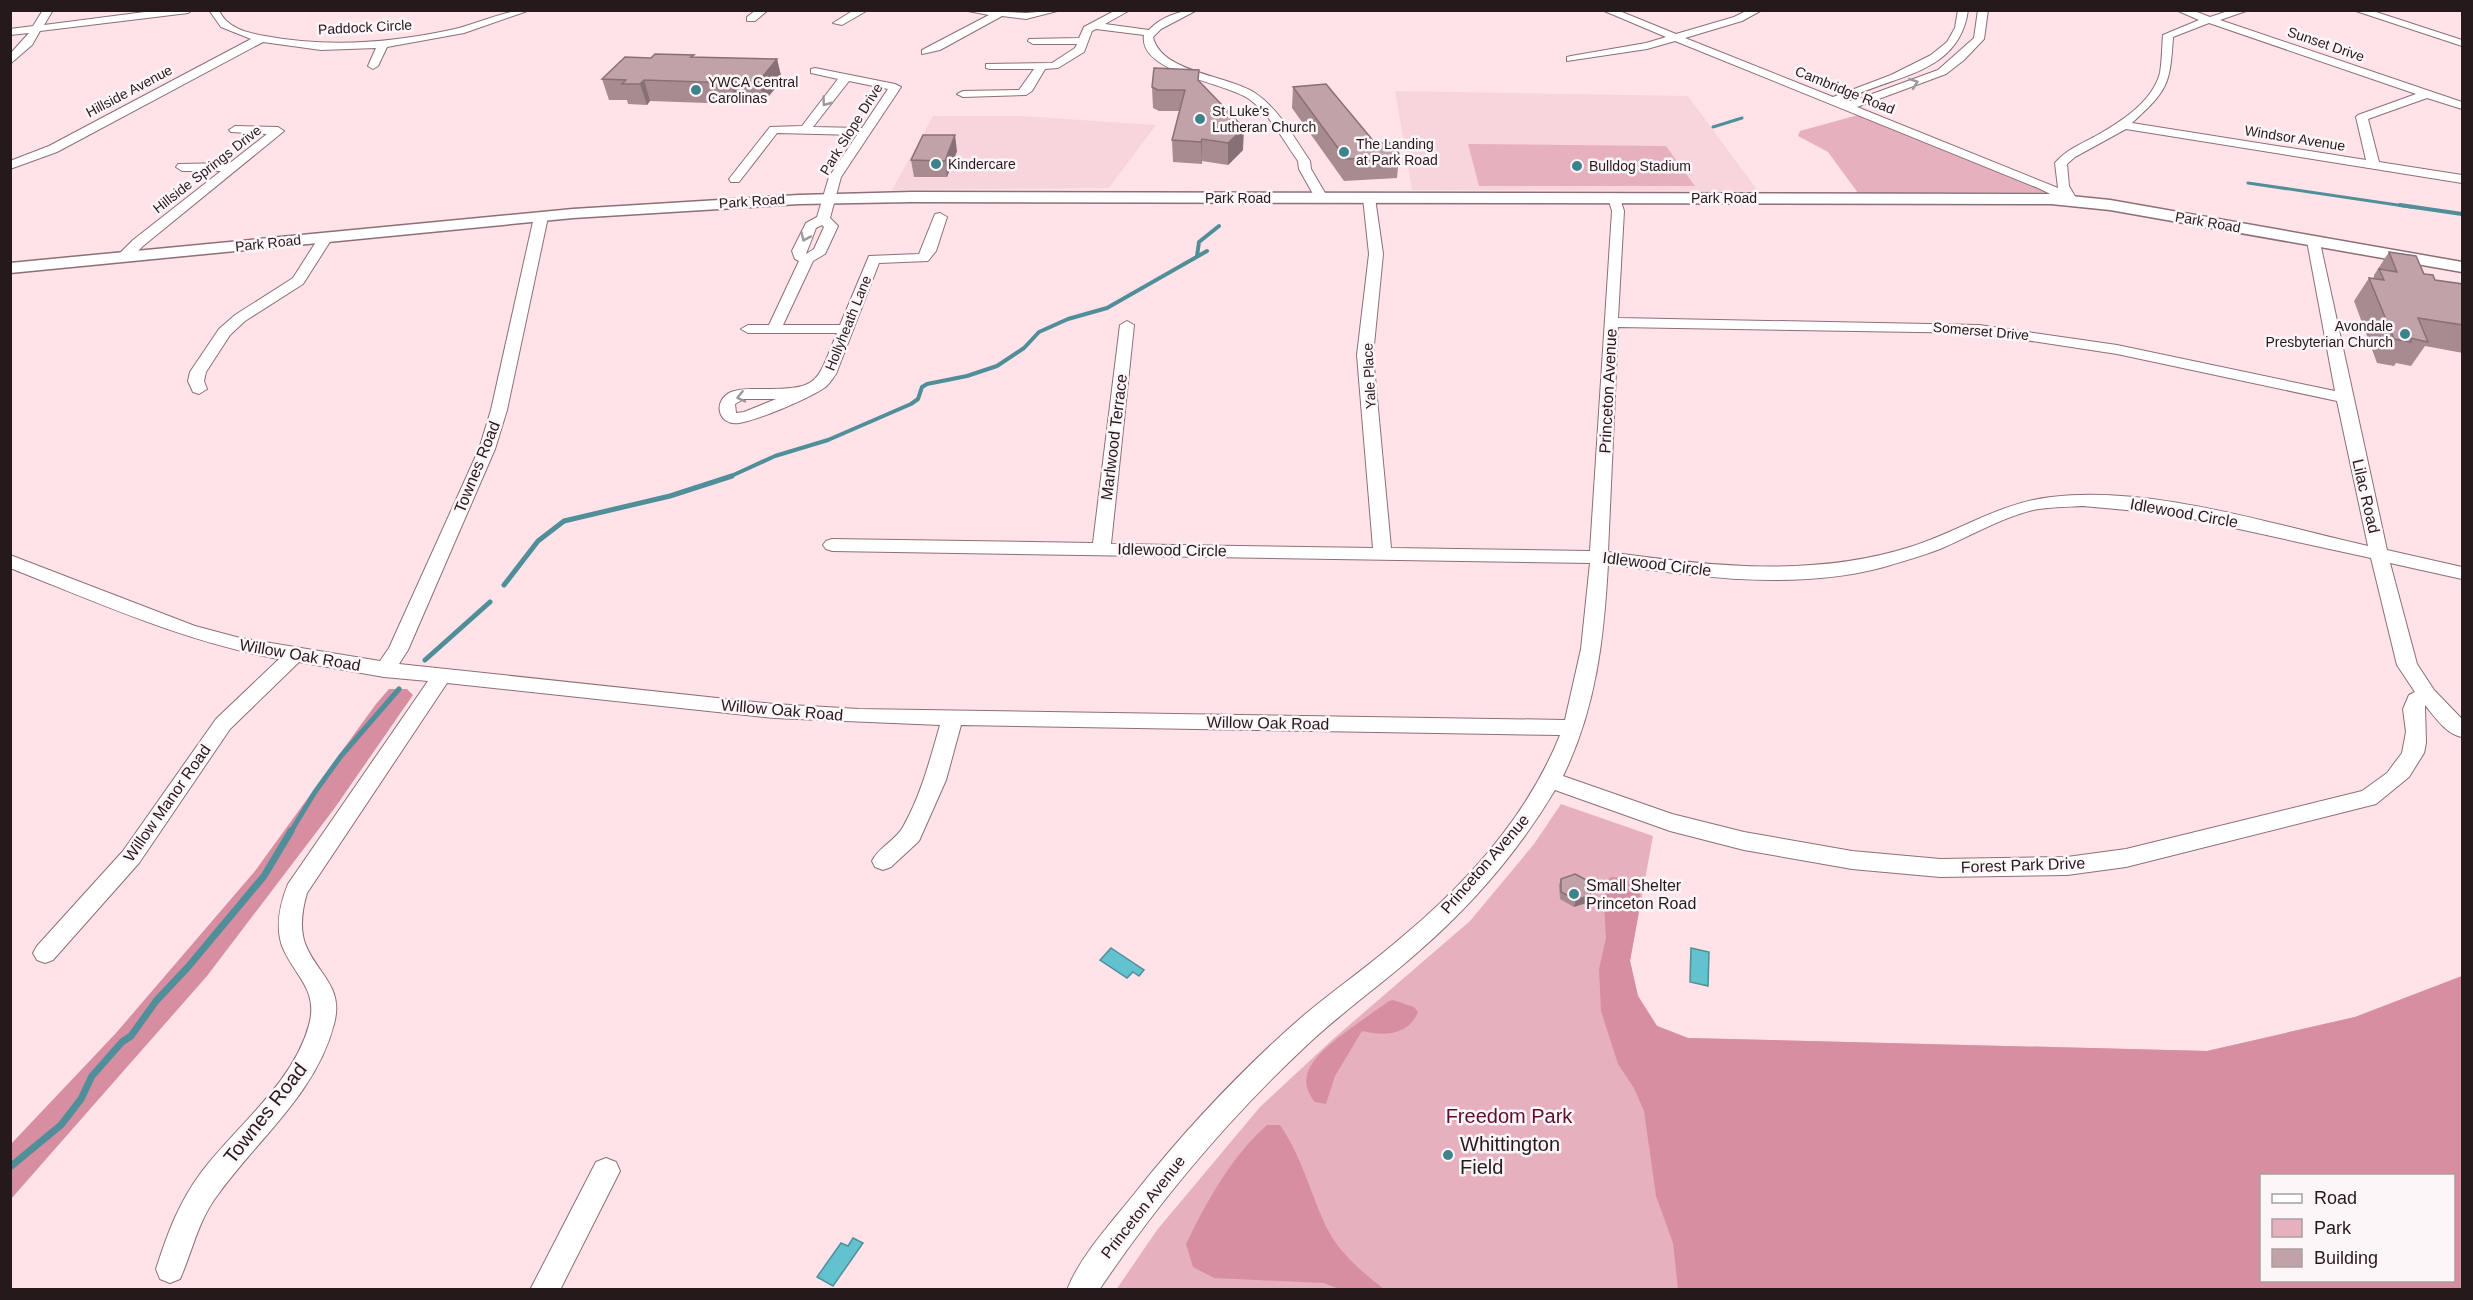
<svg xmlns="http://www.w3.org/2000/svg" width="2473" height="1300" font-family="Helvetica,sans-serif">
  <style>
    .built { fill: #f8d5dd }
    .green { fill: #e7b0be; fill-rule: evenodd }
    .forest { fill: #d78ea1; fill-rule: evenodd }
    .water { fill: #62c2ce; stroke: #508f99; stroke-width: 1.5 }
    .lines { fill: none; stroke-linecap: round; stroke-linejoin: round }
    .stream-far3 { stroke: #508f99; stroke-width: 3 }
    .stream-far2 { stroke: #508f99; stroke-width: 4 }
    .stream-far1 { stroke: #508f99; stroke-width: 5 }
    .stream { stroke: #508f99; stroke-width: 7 }
    .minor-casing { stroke: #8d6f76; stroke-width: 2 }
    .major-casing { stroke: #8d6f76; stroke-width: 3 }
    .minor { fill: #fff; fill-rule: evenodd }
    .major { fill: #fff; fill-rule: evenodd }
    .wall { fill: #a78b91 }
    .shaded-wall { fill: #887176 }
    .building { fill: #c2a2a9; stroke: #887176; stroke-width: 1.5 }
    .oneway { stroke: #9d9899 }
    .poi-dot { fill: #3c838c; stroke: #fdf6f8; stroke-width: 2 }
    .labels { text-anchor: middle; dominant-baseline: central; stroke-width: 5; stroke-linejoin: round; paint-order: stroke }
    .far-street-label { font-size: 14px; fill: #26191c; stroke: #fdf6f8 }
    .far-poi-label { font-size: 14px; fill: #26191c; stroke: #fdf6f8; text-anchor: start }
    .street-label { font-size: 16px; fill: #26191c; stroke: #fdf6f8 }
    .poi-label { font-size: 16px; fill: #26191c; stroke: #fdf6f8; text-anchor: start }
    .near-street-label { font-size: 20px; fill: #26191c; stroke: #fdf6f8 }
    .near-park-label { font-size: 20px; fill: #61092f; stroke: #fdf6f8 }
    .near-poi-label { font-size: 20px; fill: #26191c; stroke: #fdf6f8; text-anchor: start }
  </style>
  <rect width="100%" height="100%" fill="#ffe3e9"/>
  <path class="built" d="M1395,91L1688,96L1758,191L1412,190Z
    M933,116H1020L1156,125L1109,188L892,190Z"/>
  <path class="green" d="M1858,115L2036,186L2044,192L1858,193L1828,152L1798,136L1800,131Z
    M1468,144L1666,146L1695,186H1479Z
    M1561,804L1653,836L1630,961L1638,996L1657,1026L1688,1038L2207,1051L2355,1017L2462,976V1289L1116,1290L1157,1230L1260,1107L1332,1040L1470,921L1534,844ZM2262,1176H2454V1280H2262Z"/>
  <path class="forest" d="M389,689H407L413,695L334,809L207,976L11,1199V1144L116,1033L255,871L376,704Z
    M1611,877L1622,878L1637,885L1641,900L1630,961L1638,996L1657,1026L1688,1038L2207,1051L2355,1017L2462,976V1289H1678L1673,1243L1656,1196L1644,1111L1634,1088L1618,1064L1601,1011L1599,969L1606,938L1603,886ZM2262,1176H2454V1280H2262Z
    M1393,1000L1414,1007L1418,1012C1408,1036 1384,1036 1362,1031L1335,1076L1326,1104L1315,1102C1305,1090 1303,1077 1312,1064C1324,1044 1369,1016 1389,1001Z
    M1267,1125H1280C1303,1158 1311,1197 1329,1232C1341,1254 1364,1274 1384,1289H1339L1324,1283L1214,1278L1193,1267L1186,1244C1207,1201 1231,1157 1267,1125Z"/>
  <path class="water" d="M1111,948L1144,970L1139,976L1133,972L1127,978L1100,960Z
    M1691,948L1709,952L1708,986L1690,982Z
    M853,1238L863,1243L833,1286L817,1277L841,1243L848,1246Z"/>
  <g class="lines">
    <path class="stream-far3" d="M1713,127L1742,118
      M2248,183L2411,207"/>
    <path class="stream-far2" d="M2400,205L2462,214
      M1197,256L1199,242L1219,226
      M729,477L775,456L828,440L911,404L918,399L922,387L927,384L967,376L997,366L1024,348L1039,332L1068,319L1107,308L1207,251"/>
    <path class="stream-far1" d="M504,585L538,541L564,521L670,496L732,476
      M425,660L490,602
      M290,833L315,792L341,756L399,689"/>
    <path class="stream" d="M10,1167L61,1125L81,1099L92,1076L122,1042L131,1036L156,1001L188,967L264,876L291,831"/>
    <defs>
      <path id="minor" d="M43,10H53L44,25L160,10H193L188,13L40,31L32,45L10,64V54L29,33L10,35V29L33,26Z
        M209,10H219C226,28 248,33 265,36C328,48 392,43 455,29C480,23 504,10 530,10L464,33L387,47L378,66L373,69L368,66L376,48L321,50L263,42L57,152L10,169V161L49,146L251,39L221,27Z
        M756,10H768L755,21H747V17Z
        M854,10H868L842,25L833,23Z
        M963,10L1026,13L1061,10L1026,19L1002,16L940,50L922,54V50L989,15Z
        M1116,10H1130L1105,24L1149,30C1160,17 1181,10 1197,10L1161,29L1153,37C1161,73 1228,75 1255,93C1279,109 1294,138 1310,161L1311,169L1328,198L1327,201H1317L1299,169L1298,161C1283,140 1270,114 1249,99C1226,82 1138,73 1144,35L1096,29L1092,31L1084,52L1058,68L1045,69L1032,91L1026,95L963,97L957,94L963,91L1019,90L1034,69H990L986,68V64L1052,63L1075,48L1077,44H1033L1028,41L1029,39L1079,38L1084,27Z
        M1602,10H1617L1676,34L1734,17L1748,10H1762L1742,21L1685,38L1833,97L1891,75L1931,55L1947,42L1955,28L1958,10H1968C1959,77 1888,75 1844,101H1853L1938,70L1974,38L1978,10H1988L1984,39L1964,60L1946,74L1857,107L2058,188L2055,163C2065,151 2080,144 2094,137C2119,123 2152,103 2160,73C2162,61 2162,47 2163,35L2199,20L2176,10H2192L2210,17L2231,10H2249L2220,20L2462,102V109L2427,98L2368,119L2379,162L2462,175V183L2126,129L2075,157L2067,164L2069,186L2077,200L2071,204L2038,188L1675,41L1647,49L1567,61V57L1571,56L1646,43L1666,37ZM2209,23L2416,94L2358,115L2356,117L2366,160L2132,123C2168,90 2170,85 2173,37Z
        M2353,10H2370L2462,40V46Z
        M815,68L895,84L901,87L841,177L830,218L838,226L825,254L813,261L783,325H840L869,256L919,254L935,214L940,213L947,217L936,251L928,261L879,263L836,374C832,379 829,385 824,388C808,399 758,420 739,423C718,426 712,401 731,392C741,388 753,389 763,389C820,389 816,384 837,333H748L741,329L748,325H769L799,261L795,259L792,251L806,223L817,217L829,177L857,135L777,133L739,182H731L729,179L770,127L802,126L838,79L811,73V69ZM849,81L888,89L862,128L813,127ZM822,225L824,227L814,249L806,254L816,228ZM744,399H776L744,412L736,413L735,404Z
        M235,126L278,127L284,131L143,246L128,261H118L116,258L118,255L133,240L221,171H182L176,167L178,164L230,163L267,134L231,132L229,130Z
        M1369,194L1375,198L1383,254L1373,355L1391,548L1590,551L1612,211L1608,198L1609,195H1619L1624,211L1618,318L1979,325L2117,345L2335,391L2307,241L2314,237L2319,238L2387,550L2462,567V579L2390,563L2417,664L2434,690L2462,719V737C2446,734 2435,717 2425,705L2426,743L2424,753L2409,777L2376,804L2126,867L2067,875L1940,877L1852,869L1744,850L1670,831L1555,790C1518,852 1472,905 1418,952C1382,984 1342,1012 1307,1045C1229,1118 1159,1201 1099,1290H1067C1080,1256 1112,1222 1135,1193C1185,1130 1242,1069 1303,1016C1335,989 1370,965 1402,937C1468,882 1528,815 1560,735L961,725L946,780L919,841L891,867L883,870L875,867L872,861C879,847 896,840 903,827C921,795 930,760 940,725L774,718L447,683L307,893C302,910 299,929 306,946C319,976 344,987 334,1024C316,1095 254,1142 214,1200C197,1225 192,1252 180,1279L170,1283L160,1279L156,1269C167,1235 178,1204 200,1174C235,1127 293,1084 309,1025C319,989 294,976 282,946C275,925 280,904 288,884L428,681L384,677L299,662L230,729L139,863L53,960L45,963L37,960L33,953L37,946L123,851L216,719L279,659C185,642 99,603 10,568V555L195,626L240,638L380,661L389,648L479,449L491,410L534,217L541,213L548,217L507,410L495,449L408,650L399,664L774,704L859,709L1565,720L1581,649L1590,563L832,551L826,549L823,545L826,541L832,539L1093,543L1120,325L1127,321L1134,325L1111,544L1373,548L1357,355L1369,254L1363,198ZM1618,327L1979,333L2117,354L2337,401L2368,546C2270,524 2151,485 2051,497C1999,503 1958,532 1910,547C1812,578 1708,566 1608,552ZM2083,506L2170,514L2371,558L2397,665L2415,692L2409,695L2403,709L2406,732L2402,753L2387,773L2362,791L2126,849L2067,857L1940,859L1852,851L1744,832L1672,814L1563,776C1596,709 1604,638 1608,564C1697,577 1795,591 1884,567C1903,561 1922,556 1940,549C1971,536 2000,518 2033,510C2049,507 2066,507 2083,506Z
        M326,233L333,237L303,284L245,321L230,335L206,372L204,381L207,389L199,394L193,392L188,381L190,372L219,329L235,315L293,278L321,234Z
        M606,1158L616,1162L620,1171L560,1290H530L596,1162Z"/>
      <path id="major" d="M912,192L2051,194L2110,200L2462,262V272L2110,210L2051,204L912,202L799,204L573,218L10,273V263L573,209L799,195Z"/>
    </defs>
    <use href="#minor" class="minor-casing"/>
    <use href="#major" class="major-casing"/>
    <use href="#minor" class="minor"/>
    <use href="#major" class="major"/>
  </g>
  <path class="wall" d="M695,57L777,59L782,80L764,102L739,101L736,104L650,101L647,105L628,104L627,100H609L602,79L651,58Z
    M1199,82L1243,150L1228,165L1202,161V164L1173,162L1172,140L1180,111H1159L1153,108L1152,87Z
    M1293,87L1375,143L1399,156L1397,178L1344,181L1292,108Z
    M957,151L947,177H914L911,160Z
    M2389,252L2435,280L2463,284V353L2425,346L2411,366L2396,363L2394,366L2377,363L2354,301L2369,278H2373L2374,277V275Z
    M1561,879L1589,902L1574,907L1560,899L1559,885Z"/>
  <path class="shaded-wall" d="M777,59L782,80L764,102L759,81Z
    M644,80L650,101L647,105L640,84Z
    M733,80L739,101L736,104L731,83Z
    M1244,128L1243,150L1228,165V143Z
    M955,135L957,151L947,177L945,161Z
    M1202,139V164L1201,142Z
    M1591,895L1589,902L1574,907L1576,900Z"/>
  <path class="building" d="M655,54L694,55L691,57L777,59L759,81L733,80L731,83L644,80L640,84H622L626,80L602,79L625,57L651,58Z
    M1154,68L1199,70L1198,80L1244,128L1228,143L1202,139L1201,142L1172,140L1185,90H1158L1152,87Z
    M1326,84L1375,143H1397L1399,156L1346,159L1293,87Z
    M923,135H955L945,161L911,160Z
    M2389,252L2416,256L2424,274L2433,275L2435,280L2463,284V325L2418,318L2428,342L2410,338L2411,342L2394,339L2369,278L2384,280L2379,269L2397,272Z
    M1575,874L1590,882L1591,895L1576,900L1561,892V879Z"/>
  <defs><path id="oneway-chevron" d="M-2-3.5L2.5 0L-2 3.5" fill="none" stroke-width="1.6" stroke-linecap="round" stroke-linejoin="round" transform="scale(1.5)"/></defs>
  <g class="oneway">
    <use href="#oneway-chevron" transform="translate(1914 83) rotate(-20)"/>
    <use href="#oneway-chevron" transform="translate(826 102) rotate(127)"/>
    <use href="#oneway-chevron" transform="translate(805 237) rotate(114)"/>
    <use href="#oneway-chevron" transform="translate(741 397) rotate(167)"/>
  </g>
  <g class="poi-dot">
    <circle cx="696" cy="90" r="6"/>
    <circle cx="1200" cy="119" r="6"/>
    <circle cx="1344" cy="152" r="6"/>
    <circle cx="936" cy="164" r="6"/>
    <circle cx="1577" cy="166" r="6"/>
    <circle cx="2405" cy="334" r="6"/>
    <circle cx="1574" cy="894" r="6"/>
    <circle cx="1448" cy="1155" r="6"/>
  </g>
  <g class="labels">
    <g class="far-street-label">
      <text transform="translate(365 27) rotate(-3)">Paddock Circle</text>
      <text transform="translate(2326 44) rotate(19)">Sunset Drive</text>
      <text transform="translate(1845 90) rotate(22)">Cambridge Road</text>
      <text transform="translate(129 91) rotate(-28)">Hillside Avenue</text>
      <text transform="translate(851 129) rotate(-58)">Park Slope Drive</text>
      <text transform="translate(2295 138) rotate(9)">Windsor Avenue</text>
      <text transform="translate(207 169) rotate(-38)">Hillside Springs Drive</text>
      <text x="1238" y="198">Park Road</text>
      <text x="1724" y="198">Park Road</text>
      <text transform="translate(752 201) rotate(-4)">Park Road</text>
      <text transform="translate(2208 222) rotate(10)">Park Road</text>
      <text transform="translate(268 243) rotate(-6)">Park Road</text>
      <text transform="translate(848 323) rotate(-68)">Hollyheath Lane</text>
      <text transform="translate(1981 331) rotate(5)">Somerset Drive</text>
      <text transform="translate(1369 376) rotate(-93)">Yale Place</text>
    </g>
    <g class="far-poi-label">
      <text x="708" y="82">YWCA Central<tspan x="708" dy="16">Carolinas</tspan></text>
      <text x="1212" y="111">St Luke's<tspan x="1212" dy="16">Lutheran Church</tspan></text>
      <text x="1356" y="144">The Landing<tspan x="1356" dy="16">at Park Road</tspan></text>
      <text x="948" y="164">Kindercare</text>
      <text x="1589" y="166">Bulldog Stadium</text>
      <text x="2393" y="326" text-anchor="end">Avondale<tspan x="2393" dy="16">Presbyterian Church</tspan></text>
    </g>
    <g class="street-label">
      <text transform="translate(1608 391) rotate(-87)">Princeton Avenue</text>
      <text transform="translate(1114 437) rotate(-83)">Marlwood Terrace</text>
      <text transform="translate(477 467) rotate(-68)">Townes Road</text>
      <text transform="translate(2366 496) rotate(77)">Lilac Road</text>
      <text transform="translate(2184 513) rotate(10)">Idlewood Circle</text>
      <text transform="translate(1172 550) rotate(1)">Idlewood Circle</text>
      <text transform="translate(1657 564) rotate(7)">Idlewood Circle</text>
      <text transform="translate(300 655) rotate(10)">Willow Oak Road</text>
      <text transform="translate(782 710) rotate(5)">Willow Oak Road</text>
      <text transform="translate(1268 723) rotate(1)">Willow Oak Road</text>
      <text transform="translate(167 803) rotate(-55)">Willow Manor Road</text>
      <text transform="translate(1485 864) rotate(-49)">Princeton Avenue</text>
      <text transform="translate(2023 865) rotate(-2)">Forest Park Drive</text>
      <text transform="translate(1143 1207) rotate(-52)">Princeton Avenue</text>
    </g>
    <g class="poi-label">
      <text x="1586" y="885">Small Shelter<tspan x="1586" dy="18">Princeton Road</tspan></text>
    </g>
    <g class="near-street-label">
      <text transform="translate(265 1113) rotate(-52)">Townes Road</text>
    </g>
    <g class="near-park-label">
      <text x="1509" y="1116">Freedom Park</text>
    </g>
    <g class="near-poi-label">
      <text x="1460" y="1144">Whittington<tspan x="1460" dy="23">Field</tspan></text>
    </g>
  </g>
  <rect width="2473" height="1300" fill="none" stroke="#26191c" stroke-width="24"/>
  <rect x="2260" y="1174" width="195" height="108" fill="#fdf6f8" stroke="#a79ea0" stroke-width="1.5"/>
  <rect x="2272" y="1194" width="30" height="9" fill="#ffffff" stroke="#a79ea0" stroke-width="1.5"/>
  <text x="2314" y="1204" font-size="18" fill="#26191c">Road</text>
  <rect x="2272" y="1219" width="30" height="18" fill="#e7b0be" stroke="#a79ea0" stroke-width="1.5"/>
  <text x="2314" y="1234" font-size="18" fill="#26191c">Park</text>
  <rect x="2272" y="1249" width="30" height="18" fill="#c2a2a9" stroke="#a79ea0" stroke-width="1.5"/>
  <text x="2314" y="1264" font-size="18" fill="#26191c">Building</text>
</svg>
